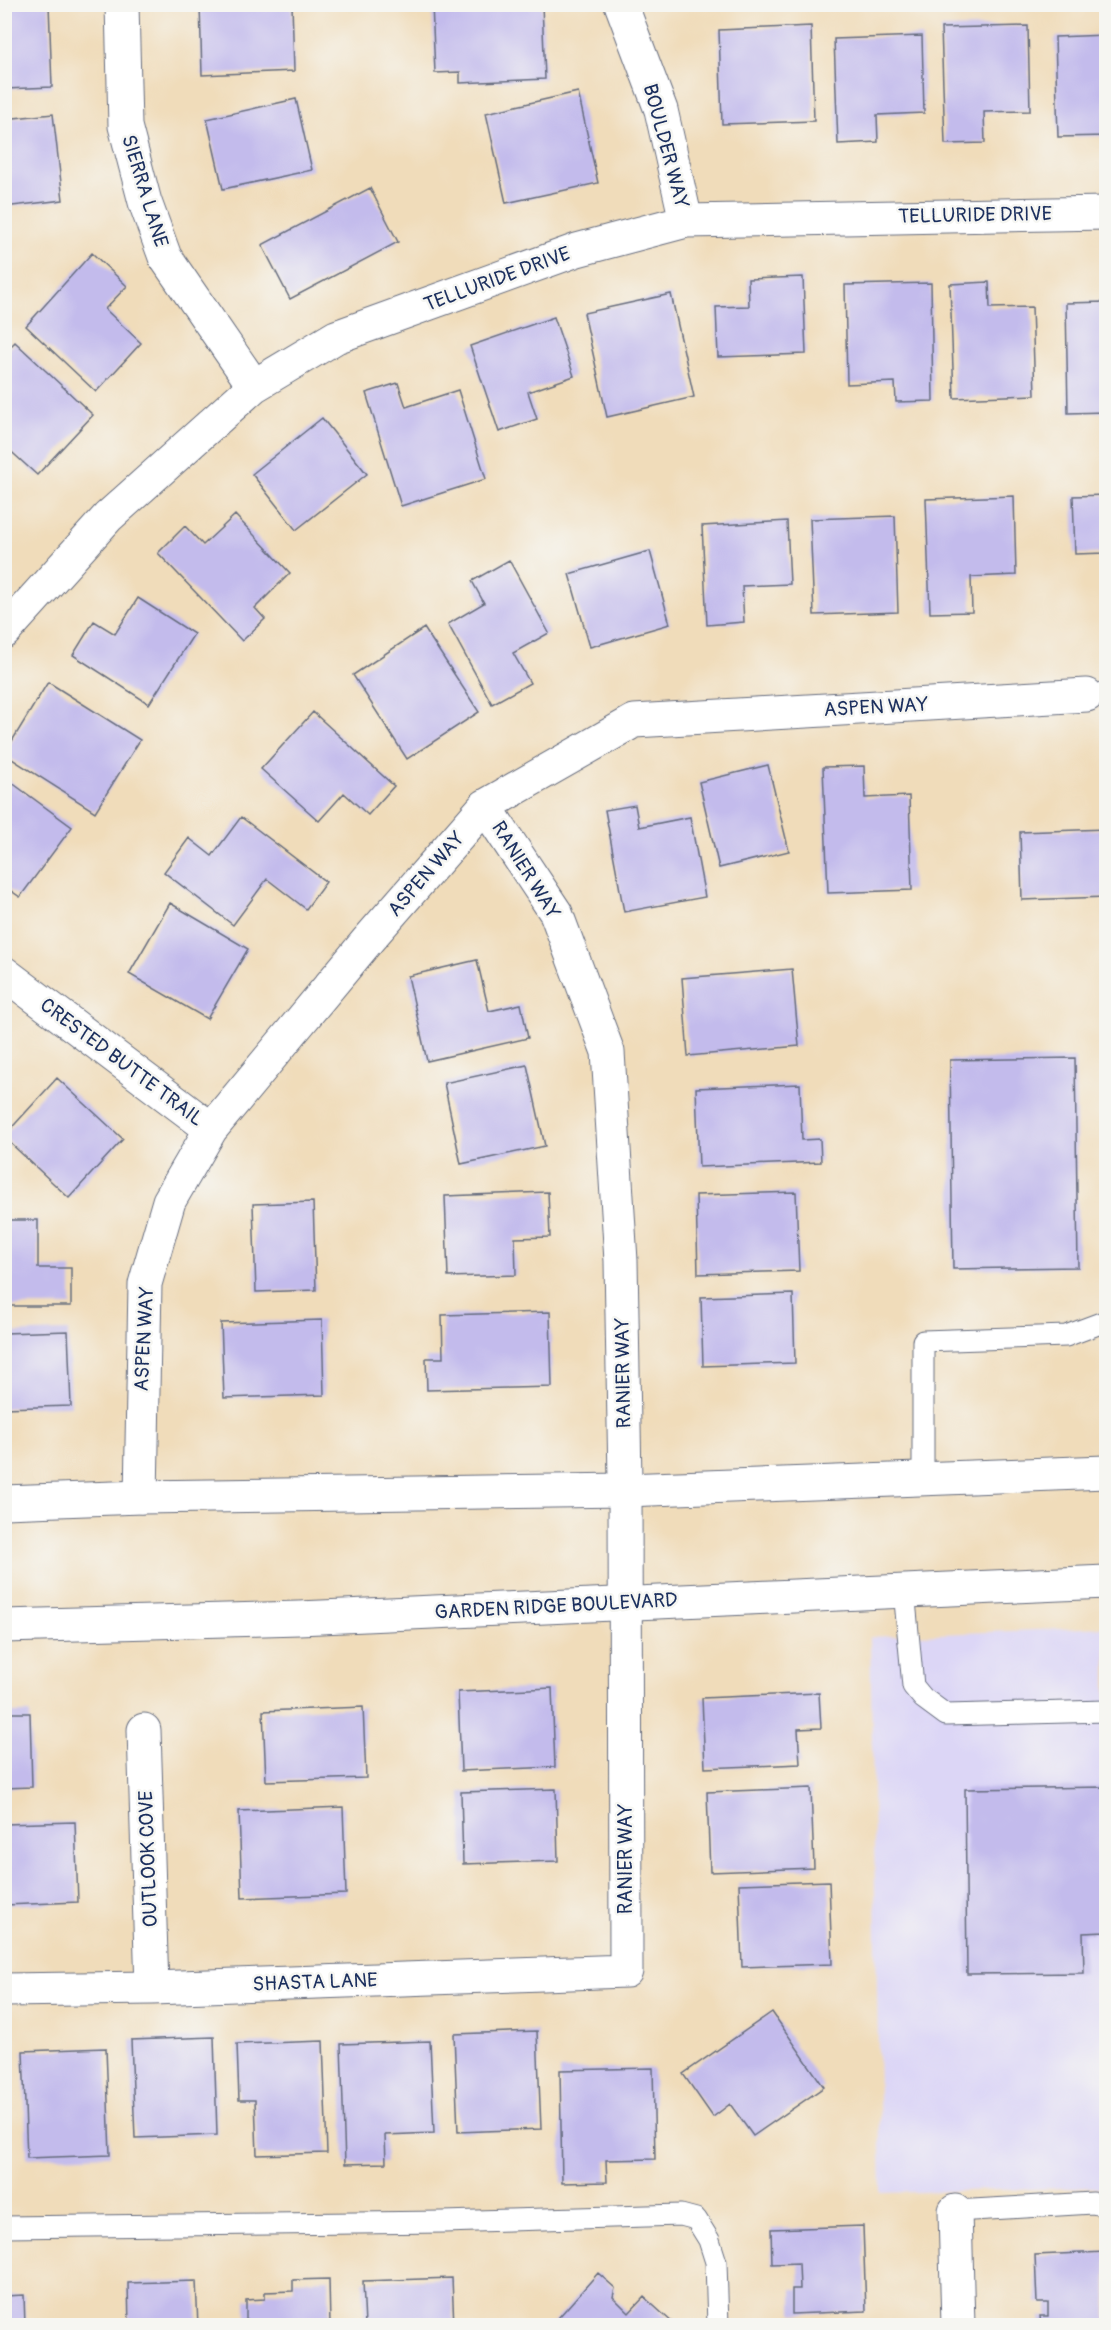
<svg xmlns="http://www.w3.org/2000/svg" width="1111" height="2330" font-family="Pangolin,sans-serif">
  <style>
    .built { fill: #dcd6f6 }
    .building { fill: #c3bbec }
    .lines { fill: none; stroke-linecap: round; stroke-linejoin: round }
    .service-casing { stroke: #666c7e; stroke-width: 23 }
    .minor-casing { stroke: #666c7e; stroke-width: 35 }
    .secondary-casing { stroke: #666c7e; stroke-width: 35 }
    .service { stroke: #fff; stroke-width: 21 }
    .minor { stroke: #fff; stroke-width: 33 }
    .secondary { stroke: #fff; stroke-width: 33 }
    .labels { text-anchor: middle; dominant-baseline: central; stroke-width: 5; stroke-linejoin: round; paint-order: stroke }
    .street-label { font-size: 20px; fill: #1b2f5e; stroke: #f6f6f2 }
  </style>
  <rect width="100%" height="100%" fill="#f6f6f2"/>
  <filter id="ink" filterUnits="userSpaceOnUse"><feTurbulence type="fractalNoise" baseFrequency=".0167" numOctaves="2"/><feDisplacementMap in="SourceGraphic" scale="12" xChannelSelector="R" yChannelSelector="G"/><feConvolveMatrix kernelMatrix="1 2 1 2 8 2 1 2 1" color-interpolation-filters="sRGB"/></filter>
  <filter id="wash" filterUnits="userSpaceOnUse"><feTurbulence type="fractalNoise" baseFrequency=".008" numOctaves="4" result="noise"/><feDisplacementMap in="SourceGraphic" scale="24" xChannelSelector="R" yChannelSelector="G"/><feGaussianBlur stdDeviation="1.35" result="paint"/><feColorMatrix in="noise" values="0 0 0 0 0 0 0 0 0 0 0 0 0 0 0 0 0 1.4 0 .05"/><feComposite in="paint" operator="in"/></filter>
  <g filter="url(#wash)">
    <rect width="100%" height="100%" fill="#f0dcba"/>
    <path class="built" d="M1106,1627V2187L881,2193L870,1637Z"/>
    <g id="blocks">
      <path class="building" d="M5,4H49L52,87L5,89Z
        M200,4H292L294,71L202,75Z
        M432,4H542L545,79L460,83V72L435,73Z
        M811,26L814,121L722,124L719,30Z
        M1028,26L1030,111L984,112L985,143L945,144L941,28Z
        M1106,35V136L1058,137L1055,37Z
        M922,36L924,113L877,115L878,142L838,144L834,39Z
        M578,92L598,183L506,203L486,113Z
        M296,99L312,170L223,189L207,119Z
        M53,114L63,200L4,207V119Z
        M370,188L398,242L290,299L262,245Z
        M92,253L127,286L105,309L141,343L96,392L26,326Z
        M803,277L806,354L718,357L716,307L749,306L748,279Z
        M989,282L990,308L1032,307L1035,395L954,398L950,284Z
        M931,283L933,401L896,402L895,382L847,384L845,285Z
        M671,294L694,397L607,417L584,313Z
        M1106,302V412L1068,413L1066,303Z
        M554,317L574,376L528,392L537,419L499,432L470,346Z
        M15,342L93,415L37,475L4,445V353Z
        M398,383L406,407L458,390L486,479L401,506L366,393Z
        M322,418L367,474L296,530L252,474Z
        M1106,495V553L1075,554L1073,496Z
        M1014,496L1016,575L971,577L972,612L930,613L926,499Z
        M235,515L290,573L255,608L265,619L242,641L158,553L185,526L203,545Z
        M895,516L898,612L814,615L810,519Z
        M787,521L790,584L742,586L744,622L707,625L702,526Z
        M650,551L670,624L590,647L569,574Z
        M509,560L549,633L513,653L530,683L492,704L448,624L484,603L472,581Z
        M138,598L194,634L149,704L73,655L94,621L115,634Z
        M424,628L479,712L407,759L353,675Z
        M48,682L140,740L95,812L4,754Z
        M313,712L394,786L368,815L344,793L319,821L261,769Z
        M768,765L789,851L719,868L699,782Z
        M864,766L865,798L909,796L912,890L828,893L823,767Z
        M4,777L72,827L20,897L4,886Z
        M635,805L639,827L690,817L705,897L624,912L605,810Z
        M241,817L326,882L306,909L267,879L233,925L164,872L189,838L212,856Z
        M1106,829V897L1022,900L1020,832Z
        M170,903L248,949L207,1019L129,974Z
        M477,960L489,1011L521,1004L528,1038L427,1061L408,976Z
        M792,969L799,1046L688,1056L682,978Z
        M1075,1058L1078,1267L953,1269L950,1060Z
        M527,1065L545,1146L461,1164L444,1083Z
        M57,1078L123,1139L69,1198L5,1138V1135Z
        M800,1084L802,1140L820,1139L821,1162L699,1167L696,1088Z
        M548,1192L550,1237L515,1238L516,1275L448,1277L445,1196Z
        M796,1192L799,1271L698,1274L696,1195Z
        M313,1202L316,1290L256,1292L253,1204Z
        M4,1220H38V1268H71V1306H4Z
        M793,1294L795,1363L703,1366L701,1297Z
        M550,1312L552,1387L427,1390L426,1358H443L442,1315Z
        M322,1320L324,1395L224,1398L221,1323Z
        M68,1331L71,1406L4,1408V1333Z
        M552,1688L555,1767L461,1771L458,1692Z
        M819,1693L821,1728L798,1729L800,1764L705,1768L702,1698Z
        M363,1707L366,1778L266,1781L263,1711Z
        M4,1713H30L32,1787L4,1788Z
        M1106,1787V1932L1083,1933L1084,1973L967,1974L965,1789Z
        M811,1788L814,1868L710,1872L707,1792Z
        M556,1789L558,1861L463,1864L461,1792Z
        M343,1807L346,1894L242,1898L239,1811Z
        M75,1822L78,1902L5,1905V1824Z
        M829,1881L832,1964L742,1967L739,1884Z
        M772,2012L824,2087L753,2136L730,2104L713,2117L683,2074Z
        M537,2031L541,2129L458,2132L454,2034Z
        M214,2037L217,2135L135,2138L131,2040Z
        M323,2041L327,2153L257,2155L255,2100H239L237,2044Z
        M430,2041L434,2133L385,2135L386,2163L345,2164L341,2044Z
        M106,2048L110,2155L27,2158L23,2051Z
        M653,2068L655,2159L606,2160L607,2182L562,2183L560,2070Z
        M4,2099H6L8,2149H4Z
        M863,2226L866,2311L792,2314V2289H800L799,2263L772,2264L771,2229Z
        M1106,2252V2326H1041L1040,2316H1048V2303H1037L1035,2255Z
        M598,2273L615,2288L613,2297L629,2313L644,2297L674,2324L672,2326H551Z
        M452,2278L454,2326H365L363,2281Z
        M329,2279L330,2326H246V2300L265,2299V2292L293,2291V2280Z
        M196,2281L198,2326H129L128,2283Z
        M24,2295L25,2326H4V2296Z"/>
    </g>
  </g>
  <g filter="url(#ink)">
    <use href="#blocks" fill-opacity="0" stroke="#666c7e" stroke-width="1.5"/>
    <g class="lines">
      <defs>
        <path id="service" d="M923,1479V1341L1066,1336L1106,1321
          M904,1590L913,1686L923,1698L946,1715L1106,1711
          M955,2211L1093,2203L1106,2206
          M4,2227L444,2222L681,2215L696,2219L709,2240L716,2262L718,2326"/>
        <path id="minor" d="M122,4L125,126L145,202L165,257L254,386
          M621,4L661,110L686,221
          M4,632L108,517L254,386L336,337L577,250L686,221L1106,213
          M4,973L211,1129
          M141,1497L145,1284L169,1201L211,1129L368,940L485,806L634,721L1087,695
          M144,1730L152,1988
          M4,1990L152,1988L626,1971L625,1480L621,1261L608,1052L556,913L485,806
          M955,2211L958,2326"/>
        <path id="secondary" d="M4,1502L141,1497L625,1490L1106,1472
          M4,1626L299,1618L1106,1582"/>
      </defs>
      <use href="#service" class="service-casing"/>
      <use href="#minor" class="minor-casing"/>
      <use href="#secondary" class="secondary-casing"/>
      <use href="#service" class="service"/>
      <use href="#minor" class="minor"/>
      <use href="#secondary" class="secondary"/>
    </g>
  </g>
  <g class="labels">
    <g class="street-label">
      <text transform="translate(666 146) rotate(75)">BOULDER WAY</text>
      <text transform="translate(145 191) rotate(73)">SIERRA LANE</text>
      <text transform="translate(975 215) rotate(-1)">TELLURIDE DRIVE</text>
      <text transform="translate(497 279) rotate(-20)">TELLURIDE DRIVE</text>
      <text transform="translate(876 707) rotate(-3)">ASPEN WAY</text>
      <text transform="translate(526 870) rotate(58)">RANIER WAY</text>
      <text transform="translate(426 874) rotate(-49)">ASPEN WAY</text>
      <text transform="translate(122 1062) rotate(37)">CRESTED BUTTE TRAIL</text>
      <text transform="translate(144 1339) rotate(-87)">ASPEN WAY</text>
      <text transform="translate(623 1373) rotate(-91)">RANIER WAY</text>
      <text transform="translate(556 1606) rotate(-3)">GARDEN RIDGE BOULEVARD</text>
      <text transform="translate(148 1859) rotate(-92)">OUTLOOK COVE</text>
      <text transform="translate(625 1859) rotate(-90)">RANIER WAY</text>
      <text transform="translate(315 1982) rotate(-2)">SHASTA LANE</text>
    </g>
  </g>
  <rect width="1111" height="2330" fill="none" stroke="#f6f6f2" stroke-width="24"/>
</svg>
